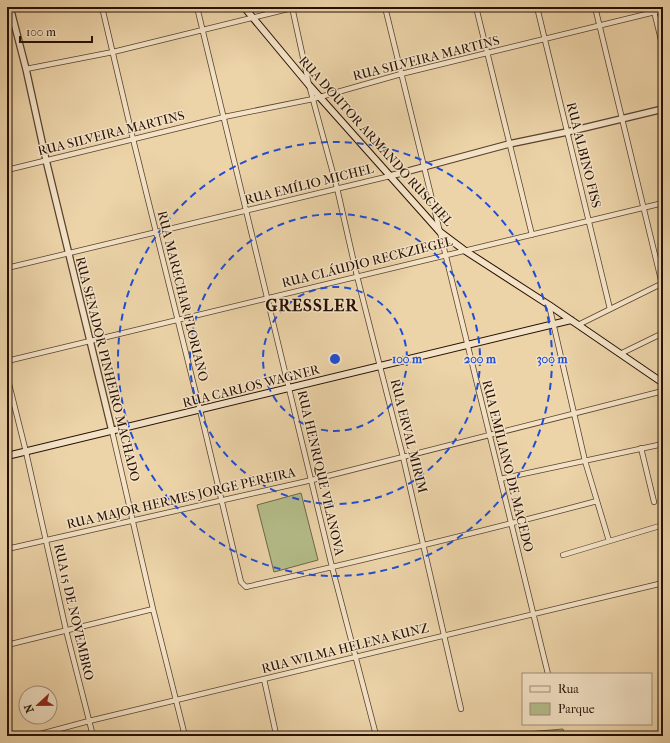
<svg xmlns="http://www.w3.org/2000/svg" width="670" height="743" font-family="'IM FELL French Canon',serif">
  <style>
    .green { fill: #b4bd8a; stroke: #6d6647 }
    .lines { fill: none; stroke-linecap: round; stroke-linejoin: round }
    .minor-casing { stroke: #58412d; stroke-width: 6 }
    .tertiary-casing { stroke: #58412d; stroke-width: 8 }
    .secondary-casing { stroke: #261004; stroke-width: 8 }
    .minor { stroke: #f3e2c6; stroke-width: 4.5 }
    .tertiary { stroke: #f3e2c6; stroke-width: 5.5 }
    .secondary { stroke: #f3e2c6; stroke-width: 6 }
    .ring { fill: none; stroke: #1d4ed8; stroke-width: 2; stroke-dasharray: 7 5 }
    .labels { text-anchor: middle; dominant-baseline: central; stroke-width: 3; stroke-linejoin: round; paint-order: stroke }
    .street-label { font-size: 13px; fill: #261004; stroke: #f3e2c6 }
    .district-label { font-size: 17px; font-weight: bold; letter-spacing: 1px; fill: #261004; stroke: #f3e2c6 }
    .centre { fill: #1d4ed8; stroke: #f3e2c6; stroke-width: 2 }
    .ring-label { font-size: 12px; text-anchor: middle; font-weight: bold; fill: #1d4ed8; stroke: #f3e2c6; stroke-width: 3; stroke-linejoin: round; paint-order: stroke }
  </style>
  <rect width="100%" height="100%" fill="#ecd3a8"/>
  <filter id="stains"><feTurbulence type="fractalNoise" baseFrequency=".005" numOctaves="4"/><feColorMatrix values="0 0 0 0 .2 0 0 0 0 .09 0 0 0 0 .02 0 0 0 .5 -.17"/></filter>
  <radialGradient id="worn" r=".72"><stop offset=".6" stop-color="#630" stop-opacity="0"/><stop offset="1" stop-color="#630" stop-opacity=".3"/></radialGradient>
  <path class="green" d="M301,493L318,560L274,572L257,505Z
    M563,729L565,736H479Z"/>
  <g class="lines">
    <defs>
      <path id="minor" d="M102,7L133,139L200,410L241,582L246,587C364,560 481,532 597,501
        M197,7L332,567L376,735
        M292,7L309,85L337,188L357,276L403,457L461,709
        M385,7L548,674
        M476,7L532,235
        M537,7L610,309
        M595,7L662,284
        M653,7L663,48
        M26,69L113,52L296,7
        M7,170L224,117L313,99L401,74L663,10
        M7,268L390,176
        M549,305L585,461L609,541
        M578,325L663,283
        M620,354L663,333
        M7,361L663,203
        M7,376L26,452L66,630L93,736
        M112,431L153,609L185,736
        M641,448L654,502
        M500,479L663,444
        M7,549L312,480L663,391
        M563,555L663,525
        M7,645L153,609
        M264,679L276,734
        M33,736L89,721L663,583"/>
      <path id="tertiary" d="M10,7L26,69L46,160L112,431
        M390,176L509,144L567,132L663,109"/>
      <path id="secondary" d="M244,7L309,85L440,232L464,250L549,305L663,383
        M7,456L571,320"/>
    </defs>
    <use href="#minor" class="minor-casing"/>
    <use href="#tertiary" class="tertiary-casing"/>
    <use href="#secondary" class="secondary-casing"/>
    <use href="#minor" class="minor"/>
    <use href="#tertiary" class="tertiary"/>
    <use href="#secondary" class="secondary"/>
  </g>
  <g class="ring">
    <circle cx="335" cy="359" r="72"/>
    <circle cx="335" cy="359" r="145"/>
    <circle cx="335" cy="359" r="217"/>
  </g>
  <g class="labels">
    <g class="street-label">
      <text transform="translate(426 58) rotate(-14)">RUA SILVEIRA MARTINS</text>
      <text transform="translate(111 133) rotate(-14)">RUA SILVEIRA MARTINS</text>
      <text transform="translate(376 141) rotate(48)">RUA DOUTOR ARMANDO RUSCHEL</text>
      <text transform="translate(584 155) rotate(76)">RUA ALBINO FISS</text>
      <text transform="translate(309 184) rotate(-14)">RUA EMÍLIO MICHEL</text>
      <text transform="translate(367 262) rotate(-14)">RUA CLÁUDIO RECKZIEGEL</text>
      <text transform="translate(183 296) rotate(76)">RUA MARECHAR FLORIANO</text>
      <text transform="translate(108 369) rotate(76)">RUA SENADOR PINHEIRO MACHADO</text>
      <text transform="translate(251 386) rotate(-14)">RUA CARLOS WAGNER</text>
      <text transform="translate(409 436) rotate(76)">RUA ERVAL MIRIM</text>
      <text transform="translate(508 466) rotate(76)">RUA EMILIANO DE MACEDO</text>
      <text transform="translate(321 473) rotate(77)">RUA HENRIQUE VILANOVA</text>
      <text transform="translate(181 498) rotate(-13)">RUA MAJOR HERMES JORGE PEREIRA</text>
      <text transform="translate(74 612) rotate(77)">RUA 15 DE NOVEMBRO</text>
      <text transform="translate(345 648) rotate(-14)">RUA WILMA HELENA KUNZ</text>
    </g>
    <g class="district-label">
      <text x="312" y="305">GRESSLER</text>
    </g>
  </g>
  <circle cx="335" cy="359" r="6" class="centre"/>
  <g class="ring-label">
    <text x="407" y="363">100 m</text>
    <text x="480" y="363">200 m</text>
    <text x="552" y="363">300 m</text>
  </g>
  <rect width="670" height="743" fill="none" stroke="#ecd3a8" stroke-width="24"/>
  <rect x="8" y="8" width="654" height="727" fill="none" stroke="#261004" stroke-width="2"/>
  <rect x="12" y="12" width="646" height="719" fill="none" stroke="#261004"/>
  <rect x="522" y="673" width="130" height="52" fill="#f3e2c6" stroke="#a18e78"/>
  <rect x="530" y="686" width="20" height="6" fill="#f3e2c6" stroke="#a18e78"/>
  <text x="558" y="693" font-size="12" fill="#261004">Rua</text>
  <rect x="530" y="703" width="20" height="12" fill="#b4bd8a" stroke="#a18e78"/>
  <text x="558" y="713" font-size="12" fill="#261004">Parque</text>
  <g transform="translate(38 705) rotate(248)"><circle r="19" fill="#f3e2c6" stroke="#a18e78"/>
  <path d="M0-3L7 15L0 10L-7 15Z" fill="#8f2418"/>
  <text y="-6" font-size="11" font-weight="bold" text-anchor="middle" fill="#261004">N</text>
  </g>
  <path d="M20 36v6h72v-6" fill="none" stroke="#261004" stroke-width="2"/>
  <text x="26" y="36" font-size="12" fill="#261004" stroke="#f3e2c6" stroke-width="3" paint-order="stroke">100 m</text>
  <rect width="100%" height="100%" filter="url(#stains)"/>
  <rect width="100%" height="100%" fill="url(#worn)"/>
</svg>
